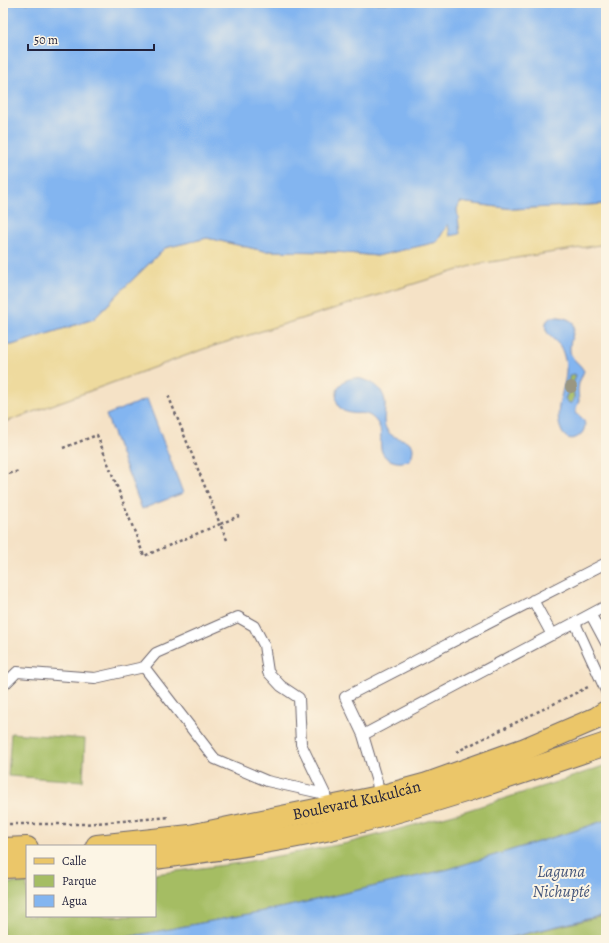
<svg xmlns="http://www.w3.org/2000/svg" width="609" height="943" font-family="Alegreya,serif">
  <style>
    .green { fill: #a5bd63; stroke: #64704f }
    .sand { fill: #eeda9e; stroke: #887e6c }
    .water { fill: #83b5f0; stroke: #526c96; fill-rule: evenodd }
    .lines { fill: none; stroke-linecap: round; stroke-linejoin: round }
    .service-casing { stroke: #6c656c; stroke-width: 12 }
    .primary-casing { stroke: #6c656c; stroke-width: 24 }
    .path { stroke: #6c656c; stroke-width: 2.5; stroke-dasharray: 3 3; stroke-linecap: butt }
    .service { stroke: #fff; stroke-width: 10 }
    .primary { stroke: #ebc669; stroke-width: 22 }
    .tree { fill: #9a9681 }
    .labels { text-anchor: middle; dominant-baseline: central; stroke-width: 4; stroke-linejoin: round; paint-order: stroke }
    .street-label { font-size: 16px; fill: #22223b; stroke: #fcf5e5 }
    .water-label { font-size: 17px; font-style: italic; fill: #44557a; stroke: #fcf5e5 }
  </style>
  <rect width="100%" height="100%" fill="#fcf5e5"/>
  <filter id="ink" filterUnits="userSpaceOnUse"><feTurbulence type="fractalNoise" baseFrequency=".025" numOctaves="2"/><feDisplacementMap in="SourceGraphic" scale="8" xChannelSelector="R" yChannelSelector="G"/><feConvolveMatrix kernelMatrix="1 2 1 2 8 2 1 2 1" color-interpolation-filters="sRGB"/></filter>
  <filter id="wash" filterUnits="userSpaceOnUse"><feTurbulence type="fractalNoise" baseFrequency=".012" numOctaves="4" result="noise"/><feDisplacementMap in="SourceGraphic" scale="16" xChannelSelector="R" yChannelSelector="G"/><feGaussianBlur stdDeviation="0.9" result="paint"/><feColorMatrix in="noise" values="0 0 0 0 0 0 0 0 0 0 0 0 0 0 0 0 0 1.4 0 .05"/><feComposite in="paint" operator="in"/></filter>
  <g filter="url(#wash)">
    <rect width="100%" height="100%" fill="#f5e2c6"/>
    <path class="green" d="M573,374L576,375C576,379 573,382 573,385C572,392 577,396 572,403H569L565,399C566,396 568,392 569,389C569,383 567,380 570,375Z
      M11,733L85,739L83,781L8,776Z
      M606,765V820L571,832L449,869L285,907L112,940H3V883H27V916H155V874L240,863L348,843L465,811L569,778Z
      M606,914V940H500L603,916Z"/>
    <path class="sand" d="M460,202L513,209L606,204V244L478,264L204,349L3,423V345H12L94,319L124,288L165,248L207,238L264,251L337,252L377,256L437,242Z"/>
    <path class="water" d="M3,3H606V204L513,209L460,202L457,209L460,234L450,236L448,224L437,242L377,256L337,252L264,251L207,238L165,248L124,288L94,319L12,345H3Z
      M559,317C585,321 569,334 570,350C570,359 580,363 584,371L579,383L578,390L579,401L576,408V413C578,415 581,417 583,419C591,432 570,448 562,432C550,407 571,384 565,360C564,355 562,349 560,346C555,339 543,334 546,323C548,317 553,317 559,317ZM573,374L576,375C576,378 573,382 573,385C572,392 577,396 572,403H569L565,399C566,396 568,393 569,389C570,383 567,380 570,375Z
      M354,378C370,379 386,388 385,406C385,414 382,423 387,430C394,444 422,434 410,460C403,463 397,463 390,460C372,451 388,433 375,420C365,409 358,416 347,412C336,410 334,395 339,387C342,381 348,379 354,378Z
      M147,399L183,493L142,509L106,415Z
      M606,820V914L603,915L500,940H112L285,907L449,869L571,832Z"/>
  </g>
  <g filter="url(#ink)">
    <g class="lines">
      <defs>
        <path id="service" d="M606,563L345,697L363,735L606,606
          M533,600L552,635
          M591,615L606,643
          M575,623L606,691
          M144,667L156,653L238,617L254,626L264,645L268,672L281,686L299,698L301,744L325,794
          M3,686L17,672L95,678L144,667L215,759L267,781L325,794L328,809
          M363,735L377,782L379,797"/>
        <g id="primary">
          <path id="s1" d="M97,846L190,836L379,797L427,784L525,749L597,718L606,712"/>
          <path d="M3,849L27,848"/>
          <path d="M155,858C219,849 283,841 346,825C434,803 520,773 606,744"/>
          <path d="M3,867L27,866"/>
        </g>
      </defs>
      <use href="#service" class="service-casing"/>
      <use href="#primary" class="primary-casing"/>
      <path class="path" d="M63,448L97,435L144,556L220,524L168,395
        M3,475L20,471
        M227,540L220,524L239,516
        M456,752L590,686
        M3,824H85L170,817"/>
      <use href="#service" class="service"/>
      <use href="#primary" class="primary"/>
    </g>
    <circle class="tree" cx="571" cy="387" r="6"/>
  </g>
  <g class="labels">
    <g class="street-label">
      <text stroke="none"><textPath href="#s1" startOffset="264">Boulevard Kukulcán</textPath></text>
    </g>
    <g class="water-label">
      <text x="561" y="871">Laguna<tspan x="561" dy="20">Nichupté</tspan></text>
    </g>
  </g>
  <rect width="609" height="943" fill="none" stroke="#fcf5e5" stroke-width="16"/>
  <rect x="26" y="845" width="130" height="72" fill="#fcf5e5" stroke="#a5a1a1"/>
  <rect x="34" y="858" width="20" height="6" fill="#ebc669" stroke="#a5a1a1"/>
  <text x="62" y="865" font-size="12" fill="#22223b">Calle</text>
  <rect x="34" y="875" width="20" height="12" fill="#a5bd63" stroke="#a5a1a1"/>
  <text x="62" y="885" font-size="12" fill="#22223b">Parque</text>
  <rect x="34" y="895" width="20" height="12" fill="#83b5f0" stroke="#a5a1a1"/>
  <text x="62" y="905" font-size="12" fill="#22223b">Agua</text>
  <path d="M28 44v6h126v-6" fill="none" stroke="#22223b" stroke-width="2"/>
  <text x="34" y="44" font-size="12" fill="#22223b" stroke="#fcf5e5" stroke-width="3" paint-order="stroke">50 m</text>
</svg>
